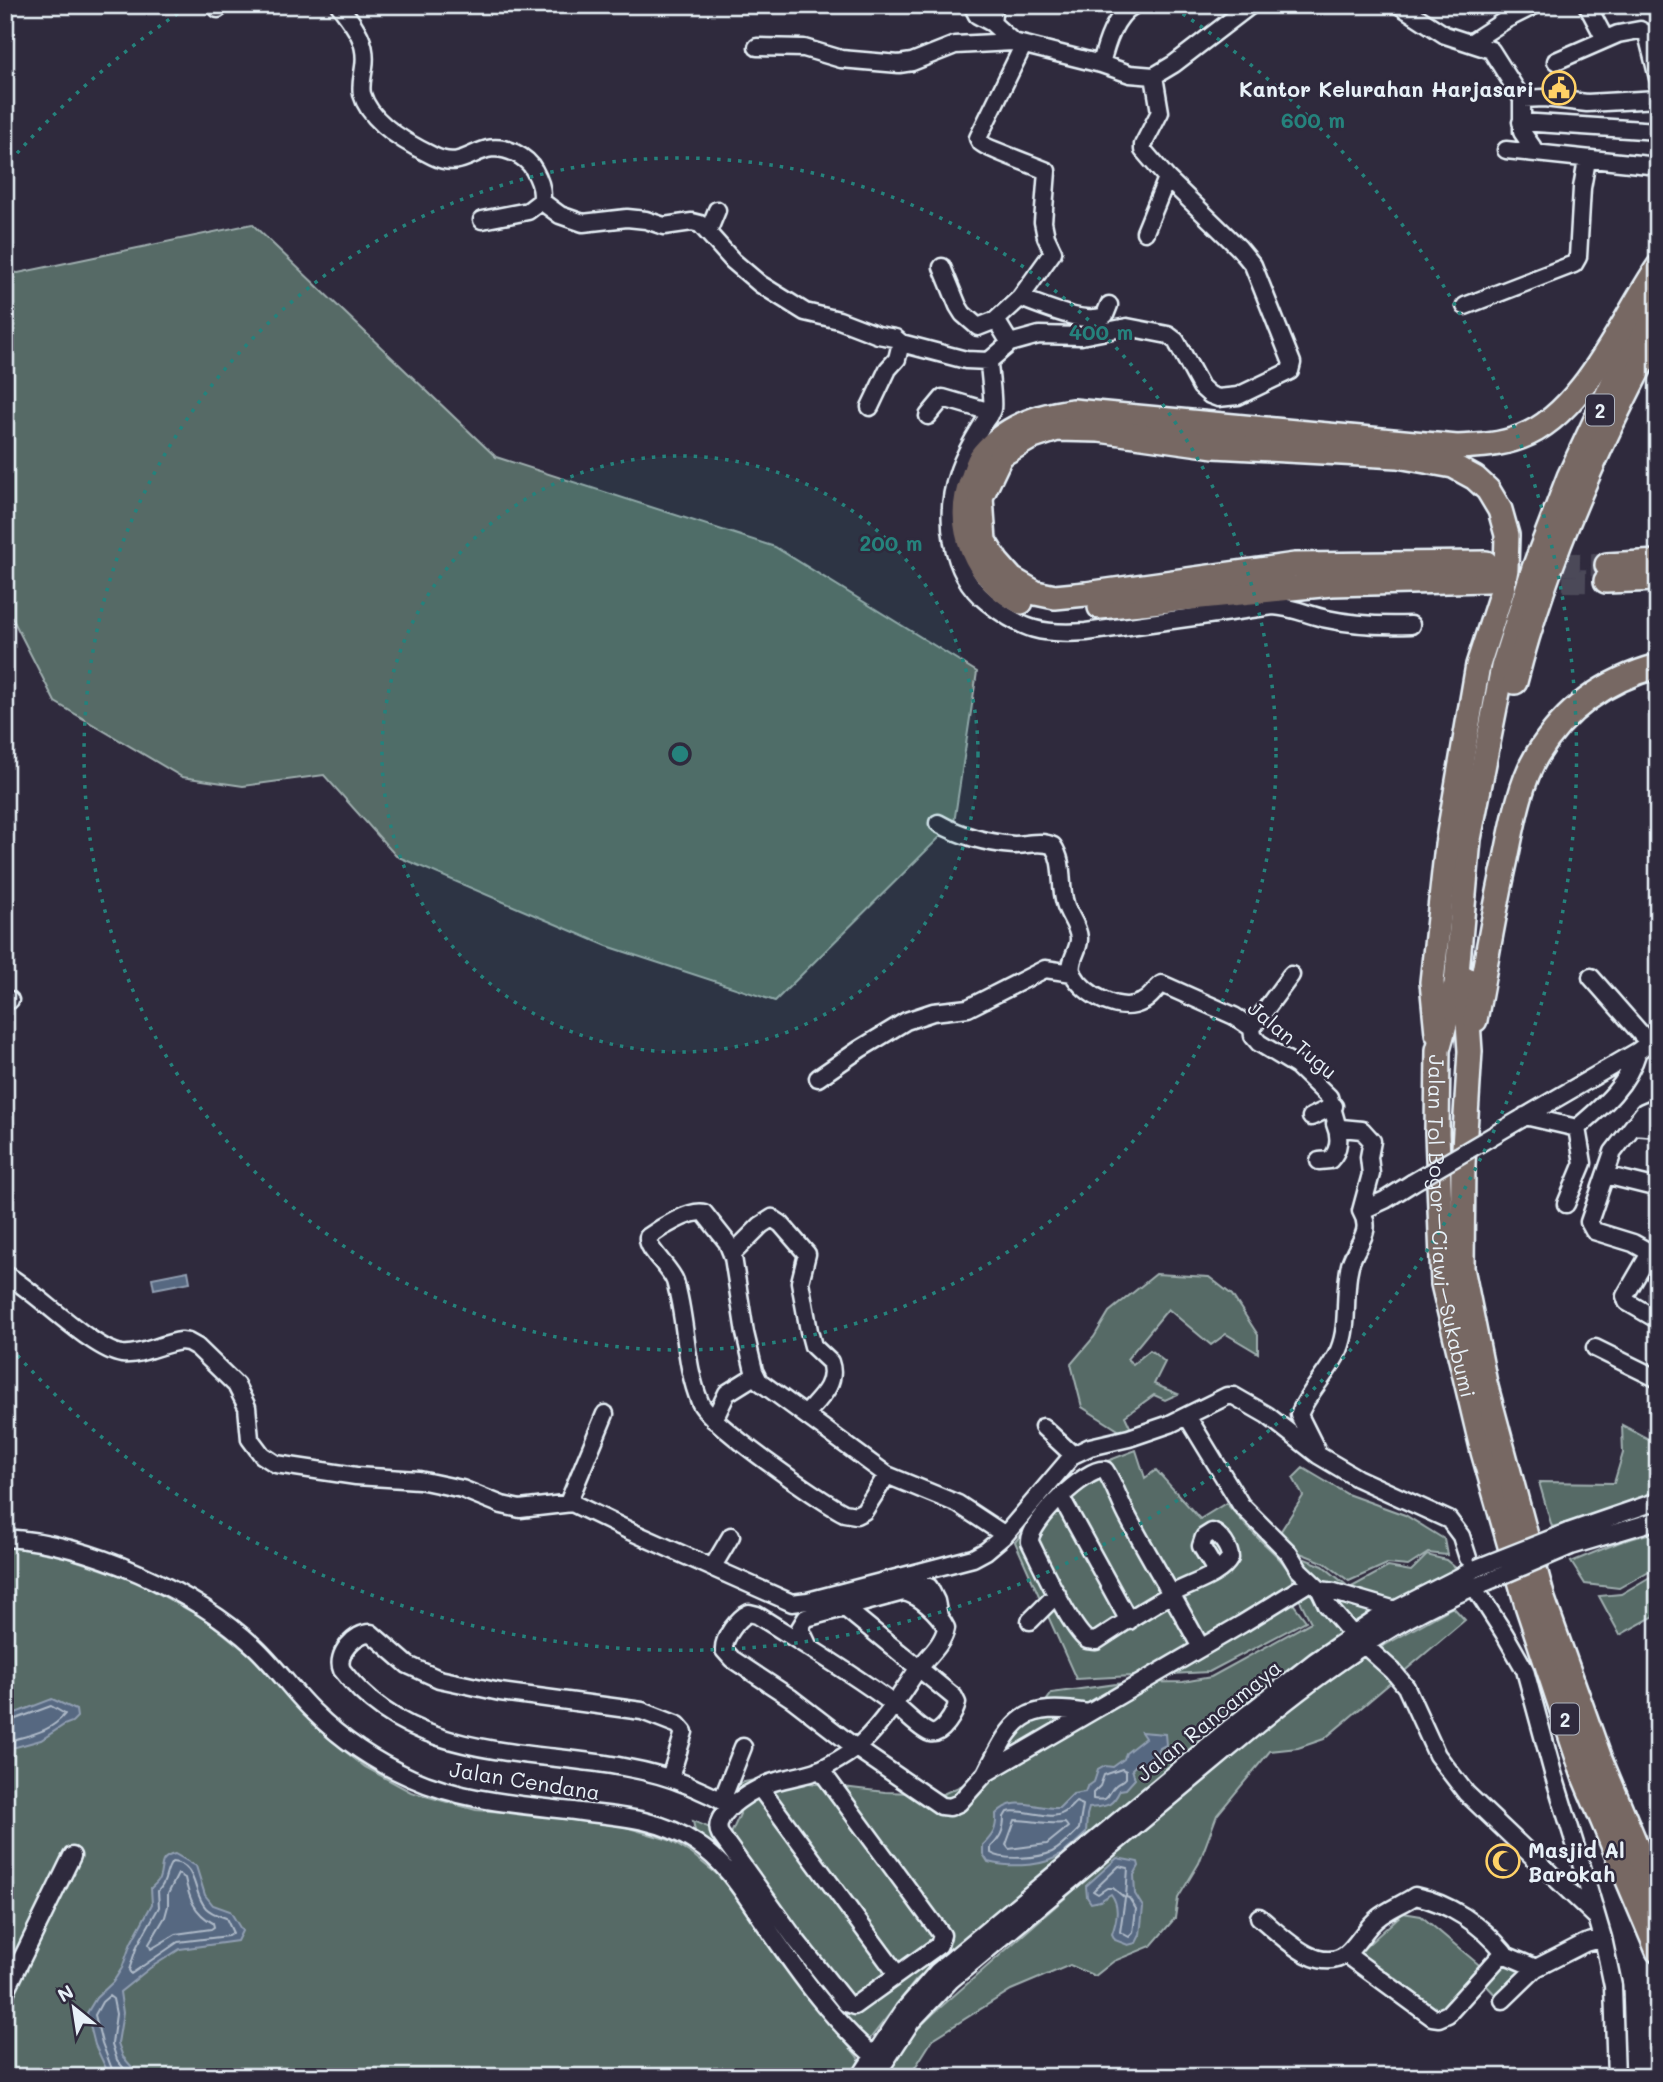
<svg xmlns="http://www.w3.org/2000/svg" width="1663" height="2082" font-family="Mali,sans-serif">
  <style>
    .green { fill: #566b66; stroke: #9faeaf; stroke-width: 2 }
    .water { fill: #566781; stroke: #909eb1; stroke-width: 2 }
    .lines { fill: none; stroke-linecap: round; stroke-linejoin: round }
    .shore { stroke: #aebac8; stroke-width: 2 }
    .highway-tunnel { stroke: #4b4859; stroke-width: 23; stroke-dasharray: 23 11; stroke-linecap: butt }
    .minor-casing { stroke: #e8f1f8; stroke-width: 21 }
    .highway-casing { stroke: #e8f1f8; stroke-width: 28 }
    .minor { stroke: #2f2a3d; stroke-width: 16 }
    .highway { stroke: #776864; stroke-width: 23 }
    .minor-bridge-casing { stroke: #e8f1f8; stroke-width: 21; stroke-linecap: butt }
    .minor-bridge { stroke: #2f2a3d; stroke-width: 16 }
    .ring { fill: none; stroke: #25827c; stroke-width: 3.5; stroke-dasharray: 3.5 7 }
    .labels { text-anchor: middle; dominant-baseline: central; stroke-width: 5; stroke-linejoin: round; paint-order: stroke }
    .shield { fill: #2f2a3d; stroke: #b0b5c0; stroke-width: 2 }
    .shield-label { font-size: 19px; font-weight: bold; fill: #e8f1f8 }
    .poi-label { font-size: 21px; font-weight: bold; fill: #e8f1f8; stroke: #2f2a3d; text-anchor: end }
    .street-label { font-size: 21px; fill: #e8f1f8; stroke: #2f2a3d }
    .centre { fill: #25827c; stroke: #2f2a3d; stroke-width: 3.5 }
    .ring-label { font-size: 21px; text-anchor: middle; font-weight: bold; fill: #25827c; stroke: #2f2a3d; stroke-width: 5; stroke-linejoin: round; paint-order: stroke }
  </style>
  <rect width="100%" height="100%" fill="#2f2a3d"/>
  <filter id="ink" filterUnits="userSpaceOnUse"><feTurbulence type="fractalNoise" baseFrequency=".0143" numOctaves="2"/><feDisplacementMap in="SourceGraphic" scale="14" xChannelSelector="R" yChannelSelector="G"/><feConvolveMatrix kernelMatrix="1 2 1 2 8 2 1 2 1" color-interpolation-filters="sRGB"/></filter>
  <g filter="url(#ink)">
    <path class="green" d="M252,224L496,457L775,547L977,672L954,823L775,1001L607,946L396,856L324,775L243,786L182,777L55,702L5,604V271L18,273Z
      M1156,1274L1209,1277L1232,1295L1258,1335V1353L1226,1334L1211,1345L1168,1309L1127,1359L1133,1364L1150,1350L1165,1362L1154,1384L1178,1394L1165,1400L1154,1395L1125,1416L1132,1431L1123,1433L1082,1407L1071,1364L1094,1337L1109,1312Z
      M1622,1425L1658,1444V1496L1552,1527L1539,1482L1614,1483L1623,1453Z
      M1136,1450L1145,1478L1156,1470L1200,1519L1226,1503C1236,1514 1246,1526 1256,1536C1271,1551 1288,1563 1294,1584L1286,1594L1306,1621L1209,1672L1076,1679L1015,1542L1070,1475Z
      M1303,1468L1347,1494L1405,1515L1444,1539L1447,1555L1428,1553L1408,1566L1387,1564L1349,1581L1325,1563L1295,1551L1279,1534L1303,1496L1293,1478Z
      M1658,1531V1574L1649,1571L1619,1588L1585,1584L1571,1562L1620,1542Z
      M5,1545L35,1547L134,1580L205,1619L249,1654L332,1741L365,1767L411,1792L476,1810L549,1815L619,1825L669,1840L692,1854L718,1875L744,1907L781,1964L857,2056L859,2060L852,2077H5Z
      M1292,1554L1323,1566L1350,1588L1388,1567L1411,1571L1427,1555L1446,1560L1457,1569L1350,1624Z
      M1650,1577L1658,1580V1614L1620,1635L1599,1596L1621,1594Z
      M1306,1588L1341,1633L1259,1690L1165,1783L1048,1867L916,1980L866,2044L697,1841L693,1821L730,1836L740,1814L739,1783L775,1776L809,1783L885,1792L943,1794L1001,1768L1016,1715L1039,1711L1052,1693L1123,1683L1183,1682L1211,1677L1311,1622L1295,1591Z
      M1453,1607L1465,1620L1324,1739L1298,1748L1270,1751L1217,1815L1199,1863L1178,1898L1175,1918L1151,1946L1114,1961L1095,1976L1070,1965L1011,1990L933,2039L909,2077H884L906,2040L934,2013L1188,1790L1306,1695L1362,1658Z
      M1403,1913L1421,1916L1484,1969L1441,2015L1352,1959Z
      M1508,1962L1532,1974L1501,2001L1485,1984Z"/>
    <path class="water" d="M188,1271L190,1282L154,1289L152,1278Z
      M52,1699L76,1710L77,1717L72,1722L64,1725L41,1740L5,1750V1717Z
      M1141,1732L1165,1734L1166,1745L1160,1748L1154,1760L1148,1765L1137,1764L1132,1769L1135,1779L1126,1789L1120,1790C1112,1807 1107,1806 1089,1808L1087,1815L1086,1833C1077,1841 1067,1852 1055,1858C1037,1867 1007,1867 988,1862L983,1854V1845C993,1835 997,1829 996,1814C1014,1794 1036,1809 1059,1808L1073,1794L1085,1792L1087,1787L1094,1782L1098,1770L1105,1766L1113,1767L1124,1759L1126,1753L1145,1738Z
      M175,1854L196,1866L205,1895L213,1905L230,1911L242,1931L237,1941L180,1949L150,1968L120,1992L123,2013L118,2043L123,2057L132,2067L135,2077H110L95,2045L87,2013L96,1998L113,1982L122,1968L131,1943L152,1904L151,1888C154,1885 158,1882 159,1879C164,1867 157,1858 175,1854Z
      M1117,1858L1138,1862L1139,1866L1134,1875L1135,1894L1143,1907L1140,1935L1136,1943L1128,1945L1115,1940L1112,1934C1117,1920 1120,1906 1111,1894L1100,1901L1091,1903L1087,1897L1086,1886Z"/>
    <g class="lines">
      <path class="shore" d="M5,1723L51,1706L65,1714C50,1733 28,1735 5,1742
        M1122,1769L1126,1771V1778C1124,1781 1120,1782 1116,1785C1105,1794 1113,1802 1093,1799V1793L1100,1786L1104,1775Z
        M1076,1802L1083,1805L1079,1829C1071,1837 1062,1847 1052,1852C1040,1858 1002,1861 991,1853V1847C1000,1838 1004,1831 1004,1817L1007,1812C1024,1808 1051,1821 1063,1813C1068,1811 1072,1805 1076,1802Z
        M1015,1820C1032,1820 1048,1825 1065,1823L1068,1827L1047,1844L1009,1849L1006,1845Z
        M172,1862C198,1863 192,1893 206,1908C212,1914 218,1915 226,1918L233,1933L228,1936L178,1942L131,1974L129,1970L137,1946L159,1907L158,1891C168,1882 164,1872 172,1862Z
        M1119,1866L1128,1868L1126,1897L1129,1898L1136,1909L1133,1933L1129,1937L1120,1932L1125,1898L1113,1888H1107L1098,1894L1093,1891Z
        M178,1874L185,1878C189,1898 194,1913 213,1923L214,1927L211,1929L176,1934L151,1949L149,1944L165,1917L168,1906V1894Z
        M115,2077L102,2043L95,2015L102,2002L109,1996L113,1999L116,2014L112,2044L117,2060L126,2071L128,2077"/>
      <path class="highway-tunnel" d="M1489,563L1607,565
        M1529,580L1606,581"/>
      <defs>
        <path id="minor" d="M339,5C354,25 368,41 364,67C363,76 360,85 362,94C370,123 408,144 433,156C469,174 477,135 515,153C523,157 530,162 534,170C539,179 544,191 541,201L560,215L583,223L627,218L646,220L664,226L692,222L700,224L733,261L760,284L805,312L839,320L878,335L895,338L901,343L966,360L989,361L1010,343L996,320L1020,298L1053,252L1046,237L1043,222L1047,171C1038,167 984,147 981,143C980,142 979,140 978,138L1023,46
          M972,5L977,15L992,23L1013,42L1101,64L1130,74L1154,76L1174,64L1251,5
          M1399,5L1445,35L1491,50L1522,99V132L1536,152
          M1587,5L1605,39
          M218,9V5
          M992,23L994,5
          M1470,43L1507,19L1535,5
          M757,47L804,48L841,59L899,64L912,62L955,45L1013,42
          M1556,61L1618,34L1640,30L1647,34L1658,78
          M1101,64C1106,44 1114,16 1134,5
          M1522,99L1544,98L1587,103L1658,99
          M1521,122L1658,131
          M1506,150L1658,166
          M482,220L528,211L541,201
          M708,232L717,210
          M1145,232L1167,178
          M942,267L958,306L963,314L978,327L996,320
          M1020,298C1041,305 1085,326 1105,315L1109,305
          M1465,306L1574,264L1578,257L1582,188L1587,160
          M1010,343L1039,335L1081,336L1127,327L1168,335L1176,341L1201,387L1210,395L1218,398L1238,396L1290,371L1292,363L1253,265L1239,248L1167,178L1143,150V145L1160,112L1154,76
          M989,361C989,372 994,402 992,409C990,416 984,421 981,427C973,440 964,456 959,470C943,514 949,572 987,602C1022,630 1042,635 1086,632L1273,606C1293,607 1308,615 1327,619C1354,625 1383,626 1411,625
          M870,407L888,369L897,359L901,343
          M928,416L943,398L991,412
          M938,823C961,836 987,843 1014,845C1027,845 1041,840 1053,846C1065,863 1059,884 1065,903C1068,915 1078,925 1079,938C1080,950 1067,962 1073,974C1084,995 1120,1014 1142,1002C1151,998 1154,990 1162,984L1234,1016L1252,1028L1253,1036L1259,1043L1297,1066L1329,1097L1337,1125L1341,1128L1362,1130L1372,1141L1369,1157L1371,1174L1361,1211C1374,1232 1356,1244 1350,1265C1343,1293 1350,1324 1339,1350C1329,1373 1308,1391 1299,1415L1316,1449
          M1591,977L1649,1043
          M5,1001L10,1000
          M1252,1028L1291,975
          M818,1078L860,1049L906,1021L933,1012L968,1008L1045,969L1073,973
          M1658,1114L1651,1109L1644,1112L1613,1152L1589,1222L1594,1231L1633,1243L1658,1257
          M1525,1116L1577,1128L1583,1163L1566,1204
          M1311,1117L1334,1106
          M1521,1119L1638,1051L1658,1036
          M1634,1126L1658,1128
          M1577,1128C1603,1106 1628,1085 1638,1051
          M1319,1161L1330,1160C1340,1150 1340,1136 1335,1124
          M1605,1175L1658,1188
          M1361,1211L1385,1200L1412,1183
          M1658,1250L1650,1253L1625,1296L1627,1302L1658,1320
          M732,1254L761,1225L772,1218L781,1224L807,1254L800,1282L809,1331L813,1346L830,1362C838,1384 819,1399 806,1414
          M5,1274C36,1291 92,1350 122,1354C141,1356 162,1343 181,1341L188,1342L197,1347L236,1385L247,1407L250,1439L262,1455L276,1464L356,1476L419,1480L462,1489L502,1505L520,1509L572,1503L632,1532L792,1603L808,1601L973,1558L986,1551L1005,1535L1073,1455L1090,1447L1129,1438L1170,1424L1227,1396H1234L1267,1415L1318,1455L1357,1478L1449,1520L1461,1536L1468,1558
          M1595,1348L1658,1379
          M1187,1416L1241,1505L1288,1552L1299,1570L1320,1590L1327,1605L1352,1634L1393,1671L1406,1687L1437,1755L1466,1793L1595,1916
          M714,1420L727,1393L756,1375
          M1043,1427L1073,1455
          M887,1475L864,1511L856,1515L844,1513C819,1500 709,1424 700,1402C684,1364 687,1321 675,1281C670,1267 646,1249 648,1237C660,1228 691,1209 704,1213L727,1242L733,1257L745,1333L754,1371L759,1381L887,1475L958,1504L1005,1535
          M1061,1497L1129,1621
          M568,1503L605,1414
          M1568,1532L1658,1501
          M5,1538C89,1543 195,1591 256,1648C277,1668 293,1692 314,1712C342,1740 375,1762 411,1778C466,1803 530,1805 589,1813C627,1817 664,1821 696,1843C727,1863 745,1895 765,1924C799,1974 835,2025 882,2063
          M1571,1546L1658,1520
          M712,1568L731,1536
          M1320,1590L1334,1592L1399,1611
          M903,1592L921,1585L929,1587L936,1601L939,1617
          M1479,1594L1504,1633L1525,1670L1553,1773L1583,1870L1603,1938L1613,1986L1616,2077
          M845,1608L954,1697L957,1703C955,1713 942,1736 930,1733C919,1729 902,1710 892,1703C849,1671 803,1644 757,1615L749,1613C738,1618 723,1638 724,1650L732,1659L791,1698L856,1748L941,1806L950,1807L959,1803L986,1773L1242,1624L1310,1582
          M1030,1621L1057,1594
          M808,1645L800,1628L806,1618L903,1592C919,1595 939,1613 946,1628C943,1645 926,1658 916,1672C898,1698 881,1727 856,1748C845,1756 832,1764 819,1770C806,1775 791,1777 777,1781C760,1785 709,1812 720,1834L796,1940L846,2003L854,2006L939,1945L942,1935L820,1769
          M1201,1648C1178,1604 1152,1562 1129,1519C1120,1503 1115,1485 1105,1470C1087,1466 1028,1523 1030,1542C1041,1564 1070,1627 1087,1640L1096,1641C1120,1625 1145,1609 1170,1595C1188,1584 1220,1577 1230,1558C1230,1549 1221,1535 1212,1532L1204,1537L1201,1546L1216,1571
          M986,1773C1014,1717 1023,1702 1089,1713
          M670,1778L684,1732L678,1725L642,1711L500,1692L439,1679L408,1665L371,1633C355,1632 335,1655 342,1670C425,1780 577,1739 688,1785C703,1792 718,1797 731,1807
          M760,1788L897,1974
          M722,1800L743,1747
          M1259,1917C1280,1934 1318,1976 1346,1954C1358,1944 1365,1928 1378,1918C1389,1909 1403,1904 1415,1896C1449,1903 1482,1925 1504,1952L1448,2014L1439,2018L1432,2017L1346,1954
          M1503,1954L1536,1968
          M5,1993L72,1856
          M1503,2000L1536,1968L1585,1943L1603,1938
          M860,2077L904,2010L937,1972L1231,1727L1315,1661L1375,1620L1477,1568
          M875,2077L911,2022L951,1980L1257,1725C1324,1670 1400,1615 1482,1584"/>
        <g id="highway">
          <path id="s1" d="M1658,298L1628,351L1569,477L1534,568L1503,667L1469,839L1456,984L1438,1050L1437,1133L1443,1284L1483,1452L1527,1605L1585,1779L1658,1951"/>
          <path d="M1607,565L1658,562"/>
          <path d="M1606,581L1658,579"/>
          <path d="M1021,602C976,578 953,527 972,479C975,471 977,461 983,454C1005,427 1040,415 1073,411L1457,447C1480,446 1500,445 1521,437C1583,414 1622,320 1658,267"/>
          <path d="M1100,607L1332,584L1487,580"/>
          <path d="M1515,682C1546,560 1598,444 1658,333"/>
          <path d="M1465,978L1470,1051L1463,1164L1462,1268L1485,1383L1543,1599L1600,1759L1658,1898"/>
          <path d="M1475,1020C1485,969 1493,918 1504,868C1512,832 1518,787 1537,755C1565,709 1606,680 1658,666"/>
          <path d="M1437,1033L1432,982L1447,845L1478,665L1502,591L1506,569L1507,535L1500,510L1488,490L1475,478L1453,466L1398,456L1214,446L1099,430L1057,429L1030,438L1001,455L981,497L984,541L997,562L1012,579L1036,593L1055,597L1086,594L1295,565L1486,563"/>
        </g>
      </defs>
      <use href="#minor" class="minor-casing"/>
      <use href="#highway" class="highway-casing"/>
      <use href="#minor" class="minor"/>
      <use href="#highway" class="highway"/>
      <defs>
        <path id="minor-bridge" d="M1412,1183L1521,1119
          M1477,1568L1568,1532
          M1482,1584L1571,1546"/>
      </defs>
      <use href="#minor-bridge" class="minor-bridge-casing"/>
      <use href="#minor-bridge" class="minor-bridge"/>
    </g>
  </g>
  <circle cx="680" cy="754" r="298" fill="#25827c" fill-opacity=".12"/>
  <g class="ring">
    <circle cx="680" cy="754" r="298"/>
    <circle cx="680" cy="754" r="596"/>
    <path d="M10 161A895 895 0 0 1 186 8M1174 8A895 895 0 1 1 10 1347"/>
  </g>
  <defs>
    <symbol id="civic-ring" viewBox="-11 -11 22 22"><circle r="9.5" fill="#2f2a3d" stroke="#ffd166" stroke-width="1.5"/><path d="M-.6-6.5H3V-4.5H.6V-3L4-1V1h2V6H-6V1h2V-1L-.6-3ZM-1.2 2.5V6h2.4V2.5Z" fill="#ffd166"/></symbol>
    <symbol id="mosque-ring" viewBox="-11 -11 22 22"><circle r="9.5" fill="#2f2a3d" stroke="#ffd166" stroke-width="1.5"/><path d="M3.5-4.9A6 6 0 1 0 3.5 4.9A5 5 0 1 1 3.5-4.9Z" fill="#ffd166"/></symbol>
  </defs>
  <g fill-rule="evenodd">
    <use href="#civic-ring" x="1540" y="69" width="38" height="38"/>
    <use href="#mosque-ring" x="1484" y="1842" width="38" height="38"/>
  </g>
  <g class="labels">
    <g class="shield">
      <rect x="1586" y="394.5" width="28" height="31" rx="5"/>
      <rect x="1551" y="1703.5" width="28" height="31" rx="5"/>
    </g>
    <g class="shield-label">
      <text x="1600" y="410">2</text>
      <text x="1565" y="1719">2</text>
    </g>
    <g class="poi-label">
      <text x="1534" y="88">Kantor Kelurahan Harjasari</text>
      <text x="1528" y="1849" text-anchor="start">Masjid Al<tspan x="1528" dy="24">Barokah</tspan></text>
    </g>
    <g class="street-label">
      <text transform="translate(1293 1039) rotate(40)">Jalan Tugu</text>
      <text stroke="none"><textPath href="#s1" startOffset="968">Jalan Tol Bogor–Ciawi–Sukabumi</textPath></text>
      <text transform="translate(1208 1720) rotate(-39)">Jalan Rancamaya</text>
      <text transform="translate(525 1780) rotate(9)">Jalan Cendana</text>
    </g>
  </g>
  <circle cx="680" cy="754" r="10" class="centre"/>
  <g class="ring-label">
    <text x="1313" y="128">600 m</text>
    <text x="1101" y="340">400 m</text>
    <text x="891" y="551">200 m</text>
  </g>
  <rect width="1663" height="2082" fill="none" stroke="#2f2a3d" stroke-width="28"/>
  <rect x="14" y="14" width="1635" height="2054" fill="none" stroke="#e8f1f8" stroke-width="2.5" filter="url(#ink)"/>
  <g transform="translate(74 2008) rotate(330)" stroke="#2f2a3d" stroke-width="5" paint-order="stroke">
  <path d="M0-5L12 26L0 18L-12 26Z" fill="#e8f1f8"/>
  <text y="-10" font-size="19" font-weight="bold" text-anchor="middle" fill="#e8f1f8">N</text>
  </g>
</svg>
